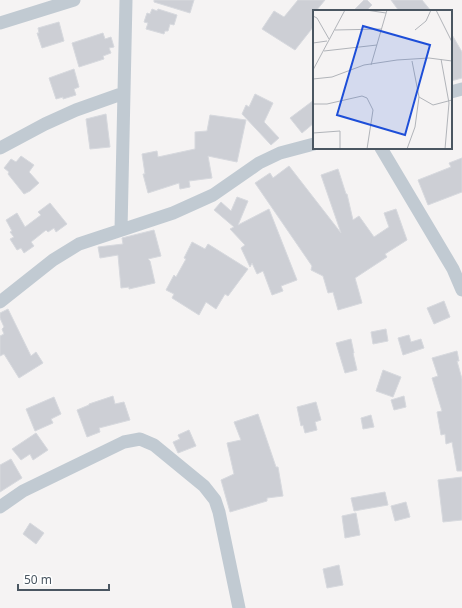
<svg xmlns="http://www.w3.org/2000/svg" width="462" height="608" font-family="'Noto Sans',sans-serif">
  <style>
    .building { fill: #cdcfd5; stroke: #d7d9de }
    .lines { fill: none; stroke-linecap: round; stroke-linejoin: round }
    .minor { stroke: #c1cad2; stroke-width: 13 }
    .inset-road { fill: none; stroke: #b1b4b9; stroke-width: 1 }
    .view { fill: #1d4ed8; fill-opacity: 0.15; stroke: #1d4ed8; stroke-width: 2 }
    .inset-edge { fill: none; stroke: #4a5661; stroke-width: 2 }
  </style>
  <rect width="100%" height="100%" fill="#f5f3f3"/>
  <path class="building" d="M154,0H194L190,13L154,2Z
    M298,0H325L316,11H314V26L295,50L262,29L274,11L284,17Z
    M364,0H367L372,5L366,11H353Z
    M391,0H422L431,11H399Z
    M152,9L157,11L158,9L177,15L174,25L170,24L168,31H165L164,34L146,29L148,23L144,22L147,13L150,14Z
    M59,22L64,41L42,48L37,33H39L38,28Z
    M103,33L105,39L111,37L114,47L109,48L111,53L103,56L104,59L79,67L72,43Z
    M451,33L462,52V78L451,81Z
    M74,69L79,87L74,89L76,95L63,99V97L56,99L49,78Z
    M255,94L273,103L264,122L279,138L271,145L242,114L246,105L249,107Z
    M314,100V123L302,133L290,118Z
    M106,114L110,147L90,149L86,119Z
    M210,115L246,120L237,162L208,156L212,178L189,181L190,187L180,189L179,183L148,193L143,174H145L142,154L157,151L158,157L195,149V132L207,131Z
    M21,156L34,165L29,172L39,183L30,191L24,194L8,174L9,172L4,168L11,159L16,162Z
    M462,158V192L428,205L418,180L451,167L449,163Z
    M289,166L341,233L321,175L338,169L346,194H347L353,220L359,216L374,237L389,227L384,213L396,209L407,240L385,254L387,257L355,278L362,303L338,310L333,292L328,293L323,276L311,270L312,266L255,183L270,173L273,178Z
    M237,197L248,201L238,225L269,209L297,280L281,286L283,291L272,295L263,271L257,274L252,263L250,267L241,248L245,245L230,229L234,227L214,210L221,202L231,211Z
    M50,203L67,224L56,232L54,228L48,232L46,230L31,242L34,246L24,253L21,248L17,250L10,239L14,237L10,232L12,231L6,220L17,213L25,227L41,215L38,212Z
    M154,230L161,256L148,259L150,261L155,283L129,289V287L121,288L118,255L100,258L98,247L123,244L122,238Z
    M192,242L205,249L208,244L248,269L228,296L225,294L216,309L206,302L199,315L172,298L174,294L166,290L174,275L176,277L186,259L184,258Z
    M444,301L450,317L434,324L427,308Z
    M8,309L31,356L36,352L43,363L19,378L4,354L0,356V336L4,334L2,329L4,327L0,318V313Z
    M386,329L388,341L373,344L371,332Z
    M409,335L411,342L421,339L424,348L403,355L398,338Z
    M351,339L354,353H353L357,370L345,373L336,343Z
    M457,351L459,361H457L462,379V471H457L452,442L446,444L445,434L441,435L437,412L442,411L432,378L438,376L432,358Z
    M383,370L401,377L393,397L376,391Z
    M113,396L115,404L124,402L130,420L99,428L100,432L87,437L77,410L89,405V404Z
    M404,396L406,407L394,410L391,400Z
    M54,397L61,414L51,419L53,423L35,431L26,409Z
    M316,402L321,420L315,422L317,430L305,433L303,425L301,426L297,407Z
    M258,414L276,467H278L283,496L267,498V501L230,512L221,480L234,474L227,443L241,440L234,422Z
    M371,415L374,427L363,429L361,418Z
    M189,430L196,446L178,453L173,442L180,439L178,435Z
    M36,433L48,450L33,460L30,454L21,460L12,449Z
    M11,459L22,478L0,492V465Z
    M462,477V520L443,522L438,480Z
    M385,492L388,505L354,511L351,498Z
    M406,502L410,517L395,521L391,506Z
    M356,513L360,535L345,538L342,516Z
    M30,523L44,533L36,544L23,534Z
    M339,565L343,585L327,588L323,569Z"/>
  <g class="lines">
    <path class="minor" d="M0,23L74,0
      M451,92L462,89
      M0,148L45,124L76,110L124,93
      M381,148L453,269L462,290
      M121,230L126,0
      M0,302L53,260L79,244L173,213L213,195L259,163L280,153L314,144
      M0,507L23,491L124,442L140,439L154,445L204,486L215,500L219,512L239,608"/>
  </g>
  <g transform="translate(313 10)">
    <rect width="139" height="139" fill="#f5f3f3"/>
    <path class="inset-road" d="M53,0L73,3M123,0L139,32M0,6L4,8L16,29M22,20L69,19M102,20L113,11L118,0M0,33L14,31M11,41L64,35M128,49L136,93L132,139M58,55L74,0M0,60L32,0M0,69L19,67L51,55L84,50L116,48L139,51M106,87L120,95L139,90M0,94H14L49,86L54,88L60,100L54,139M0,123L27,121V139M94,139L102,117L106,87L99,51"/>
    <path class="view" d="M50,16L117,35L92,125L24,105Z"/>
    <rect width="139" height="139" class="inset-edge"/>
  </g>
  <path d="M18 584v6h91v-6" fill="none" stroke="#4a5661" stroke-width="2"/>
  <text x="24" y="584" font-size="12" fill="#4a5661" stroke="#ffffff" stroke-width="3" paint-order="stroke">50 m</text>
</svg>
